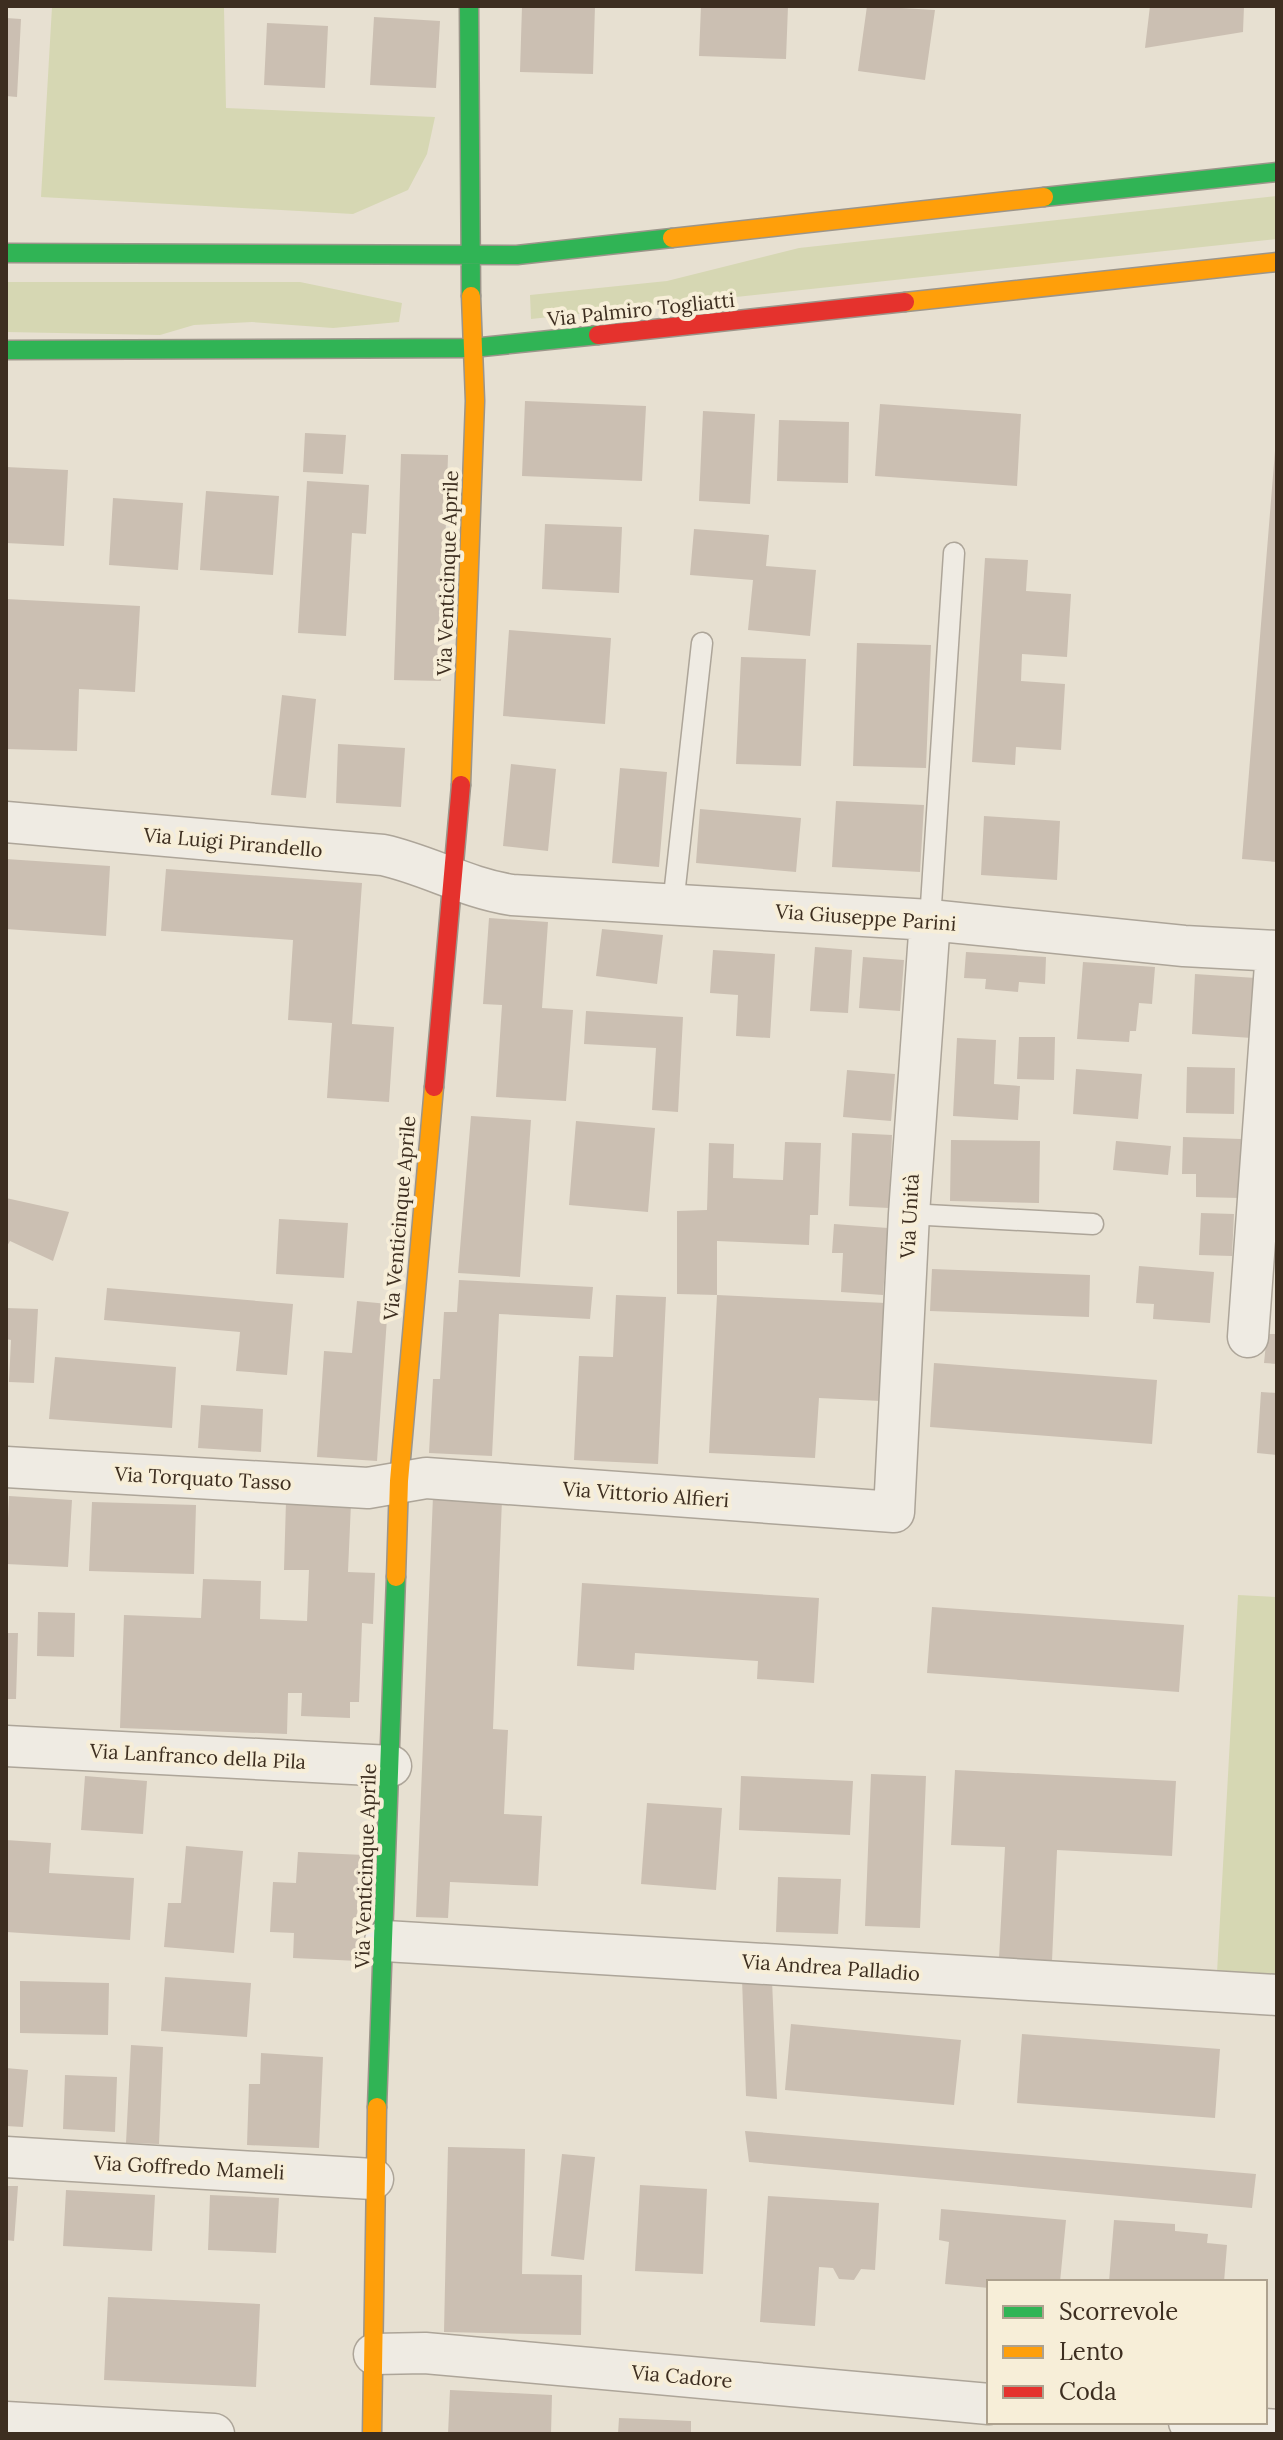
<svg xmlns="http://www.w3.org/2000/svg" width="1283" height="2440" font-family="Lora,serif">
  <style>
    .green { fill: #d6d7b3 }
    .building { fill: #cbbfb2 }
    .lines { fill: none; stroke-linecap: round; stroke-linejoin: round }
    .lane-casing { stroke: #ada599; stroke-width: 23 }
    .street-casing { stroke: #ada599; stroke-width: 43 }
    .fast-casing { stroke: #9c958a; stroke-width: 21 }
    .slow-casing { stroke: #9c958a; stroke-width: 21 }
    .jam-casing { stroke: #9c958a; stroke-width: 21 }
    .lane { stroke: #efebe3; stroke-width: 20 }
    .street { stroke: #efebe3; stroke-width: 40 }
    .fast { stroke: #30b455; stroke-width: 18 }
    .slow { stroke: #ff9f0a; stroke-width: 18 }
    .jam { stroke: #e5322d; stroke-width: 18 }
    .labels { text-anchor: middle; dominant-baseline: central; stroke-width: 8; stroke-linejoin: round; paint-order: stroke }
    .street-label { font-size: 20px; fill: #3d2e20; stroke: #f7eed8 }
  </style>
  <rect width="100%" height="100%" fill="#e7e0d1"/>
  <path class="green" d="M52,7L224,8L226,108L435,117L427,154L408,190L353,214L41,197Z
    M1277,196V239L531,319L530,295L667,281L799,248Z
    M6,282H300L402,303L399,322L333,328L252,322L194,325L160,335L6,332Z
    M1238,1595L1277,1597V1974L1217,1973Z"/>
  <path class="building" d="M522,6H595L593,74L520,72Z
    M701,6H788L786,59L699,56Z
    M867,6L935,10L925,80L858,71Z
    M1150,6H1244L1243,32L1145,48Z
    M374,17L440,21L436,88L370,85Z
    M6,18L21,19L17,97L6,96Z
    M267,23L328,26L325,88L264,85Z
    M525,401L646,406L642,481L522,476Z
    M880,404L1021,414L1017,486L875,476Z
    M703,411L755,414L750,504L699,501Z
    M779,420L849,422L848,483L777,481Z
    M305,433L346,435L343,474L303,472Z
    M1275,451H1277V862L1242,859Z
    M401,454L448,455L441,681L394,680Z
    M6,467L68,470L64,546L6,543Z
    M307,481L369,485L366,534L352,533L346,636L298,633Z
    M206,491L279,496L273,575L200,570Z
    M113,498L183,503L178,570L109,565Z
    M545,524L622,527L619,593L542,589Z
    M694,529L769,535L766,566L816,570L810,636L748,630L753,580L690,575Z
    M985,558L1028,560L1026,591L1071,594L1067,657L1022,654L1021,681L1065,684L1061,750L1016,747L1015,765L972,762Z
    M6,599L140,606L135,692L79,689L77,751L6,749Z
    M509,630L611,638L605,724L503,716Z
    M857,643L931,645L926,768L853,766Z
    M741,657L806,659L801,766L736,764Z
    M282,695L316,699L306,798L271,795Z
    M338,744L405,748L401,807L336,803Z
    M511,764L556,769L548,851L503,846Z
    M620,768L667,772L659,867L612,863Z
    M836,801L924,805L920,872L832,867Z
    M700,809L801,818L796,872L696,863Z
    M984,816L1060,821L1057,880L981,875Z
    M6,859L110,866L106,936L6,929Z
    M166,869L362,883L352,1024L394,1027L389,1102L327,1098L332,1023L288,1020L293,940L161,931Z
    M489,918L548,922L542,1008L573,1010L566,1101L496,1097L502,1005L483,1004Z
    M602,929L663,935L657,984L596,976Z
    M815,947L852,950L848,1013L810,1011Z
    M713,950L775,954L770,1038L736,1036L738,995L710,993Z
    M966,952L1046,957L1045,984L1019,982L1018,992L985,989L986,979L964,978Z
    M863,957L904,960L900,1011L859,1008Z
    M1083,962L1155,967L1152,1004L1139,1003L1136,1031H1130L1129,1042L1077,1039Z
    M1195,974L1256,978L1252,1038L1192,1034Z
    M586,1011L683,1017L678,1112L652,1110L656,1048L584,1044Z
    M1019,1037H1055L1054,1080L1017,1079Z
    M957,1038L996,1040L994,1084L1020,1086L1018,1120L953,1116Z
    M1187,1067L1235,1068L1234,1114L1186,1113Z
    M1076,1069L1142,1074L1138,1119L1073,1114Z
    M847,1070L895,1074L891,1121L843,1117Z
    M471,1116L531,1120L520,1277L458,1273Z
    M576,1121L655,1128L648,1212L569,1205Z
    M852,1133L892,1135L889,1208L849,1206Z
    M1183,1137L1241,1139L1240,1198L1196,1197V1174H1182Z
    M951,1140L1040,1141L1039,1203L950,1201Z
    M1116,1141L1171,1146L1168,1175L1113,1170Z
    M785,1142L821,1143L818,1215H810L809,1245L717,1241V1295L677,1294V1211L707,1210L709,1143L734,1144L733,1178L783,1180Z
    M6,1198L69,1212L53,1261L10,1241L6,1248Z
    M1201,1213L1234,1214L1232,1256L1199,1255Z
    M279,1219L348,1223L344,1278L276,1274Z
    M834,1224L888,1228L883,1295L841,1292L843,1253H832Z
    M1139,1266L1214,1272L1210,1323L1153,1319L1154,1304L1136,1303Z
    M932,1269L1090,1275L1089,1317L930,1311Z
    M459,1280L593,1287L590,1319L499,1314L492,1456L429,1453L433,1379H440L444,1312H457Z
    M107,1288L293,1304L287,1375L236,1371L240,1332L104,1320Z
    M616,1295L666,1297L658,1464L574,1460L579,1356L613,1357Z
    M717,1295L886,1303L881,1401L819,1398L815,1458L709,1453Z
    M357,1301L388,1304L377,1461L317,1457L324,1351L352,1353Z
    M6,1308L38,1309L34,1383L9,1382L11,1340L6,1339Z
    M1267,1334H1277V1364L1264,1363Z
    M55,1357L176,1367L172,1428L49,1419Z
    M934,1363L1157,1380L1152,1444L930,1427Z
    M1261,1392L1277,1393V1455L1257,1453Z
    M201,1405L263,1409L261,1452L198,1448Z
    M9,1496L72,1500L68,1567L6,1564Z
    M433,1496L502,1499L493,1729L508,1730L504,1814L542,1816L538,1886L450,1882L448,1918L416,1917Z
    M286,1501L351,1503L348,1572L375,1573L373,1624L362,1623L359,1702H350V1718L301,1716L302,1693H288L287,1734L120,1728L124,1615L201,1618L203,1579L261,1581L260,1619L307,1621L309,1570H284Z
    M92,1502L196,1505L194,1574L89,1571Z
    M582,1583L819,1598L814,1683L757,1679L758,1661L635,1653L634,1670L577,1666Z
    M932,1607L1184,1625L1179,1692L927,1673Z
    M38,1612L75,1613L74,1657L37,1656Z
    M6,1633H18L16,1699H6Z
    M955,1770L1176,1781L1172,1856L1057,1850L1052,1961L999,1958L1005,1847L951,1845Z
    M871,1774L926,1776L920,1928L865,1926Z
    M85,1776L147,1781L143,1834L81,1830Z
    M741,1776L853,1781L850,1835L739,1830Z
    M647,1803L722,1808L716,1890L641,1884Z
    M6,1840L51,1843L49,1873L134,1878L130,1940L6,1932Z
    M186,1846L243,1851L234,1953L164,1947L168,1903H181Z
    M298,1852L364,1855L359,1961L293,1958L294,1933L270,1932L273,1882L296,1883Z
    M778,1877L841,1879L838,1934L776,1932Z
    M165,1977L251,1983L247,2037L161,2031Z
    M742,1978L772,1980L777,2099L746,2096Z
    M20,1981L109,1983L108,2035L20,2033Z
    M791,2024L961,2040L954,2105L785,2090Z
    M1022,2034L1220,2049L1215,2118L1017,2103Z
    M131,2045L163,2047L159,2144L126,2143Z
    M261,2053L323,2057L319,2148L247,2145L249,2084H260Z
    M6,2068L28,2070L23,2127L6,2126Z
    M65,2075L117,2077L115,2132L63,2129Z
    M745,2131L1256,2174L1252,2208L749,2162Z
    M448,2147L525,2149L522,2274L582,2275L581,2335L444,2332Z
    M562,2154L595,2157L584,2260L551,2256Z
    M640,2185L707,2189L703,2274L635,2271Z
    M6,2186H18L14,2241L6,2240Z
    M66,2190L155,2195L152,2251L63,2246Z
    M210,2195L279,2198L276,2253L208,2250Z
    M768,2196L879,2203L875,2270L861,2269L854,2280L839,2279L833,2268L819,2267L815,2326L760,2322Z
    M941,2209L1066,2220L1060,2282H989V2288L945,2284L949,2242L939,2240Z
    M1114,2220L1175,2224V2231L1208,2234L1207,2243L1227,2245L1224,2282H1109Z
    M108,2297L260,2304L256,2387L104,2380Z
    M450,2390L552,2395L551,2434H448Z
    M619,2418L691,2421V2434H618Z"/>
  <g class="lines">
    <defs>
      <path id="lane" d="M673,905L702,643
        M930,920L954,553
        M909,1214L1093,1224"/>
      <path id="street" d="M6,822L383,855C428,865 466,888 512,895L930,920L1184,946L1277,951
        M1248,1337L1276,951
        M6,1467L368,1488L426,1478L894,1512L909,1214L930,920
        M6,1746L391,1766
        M385,1941L1277,1995
        M6,2157L373,2179
        M374,2354L425,2353L989,2404
        M6,2422L214,2434
        M1189,2422L1277,2430"/>
      <path id="fast" d="M469,6L471,296
        M1044,197L1277,172
        M6,253L517,255L672,238
        M6,350L472,348L598,335
        M377,2107L396,1577"/>
      <path id="slow" d="M672,238L1044,197
        M905,302L1277,262
        M461,785L475,401L471,296
        M396,1577L399,1481L434,1087
        M372,2434L377,2107"/>
      <path id="jam" d="M598,335L905,302
        M434,1087L461,785"/>
    </defs>
    <use href="#lane" class="lane-casing"/>
    <use href="#street" class="street-casing"/>
    <use href="#fast" class="fast-casing"/>
    <use href="#slow" class="slow-casing"/>
    <use href="#jam" class="jam-casing"/>
    <use href="#lane" class="lane"/>
    <use href="#street" class="street"/>
    <use href="#fast" class="fast"/>
    <use href="#slow" class="slow"/>
    <use href="#jam" class="jam"/>
  </g>
  <g class="labels">
    <g class="street-label">
      <text transform="translate(641 309) rotate(-6)">Via Palmiro Togliatti</text>
      <text transform="translate(447 573) rotate(-88)">Via Venticinque Aprile</text>
      <text transform="translate(233 842) rotate(5)">Via Luigi Pirandello</text>
      <text transform="translate(866 917) rotate(4)">Via Giuseppe Parini</text>
      <text transform="translate(909 1216) rotate(-87)">Via Unità</text>
      <text transform="translate(399 1218) rotate(-85)">Via Venticinque Aprile</text>
      <text transform="translate(203 1478) rotate(3)">Via Torquato Tasso</text>
      <text transform="translate(646 1494) rotate(4)">Via Vittorio Alfieri</text>
      <text transform="translate(198 1756) rotate(3)">Via Lanfranco della Pila</text>
      <text transform="translate(365 1866) rotate(-88)">Via Venticinque Aprile</text>
      <text transform="translate(831 1967) rotate(4)">Via Andrea Palladio</text>
      <text transform="translate(189 2167) rotate(3)">Via Goffredo Mameli</text>
      <text transform="translate(682 2376) rotate(5)">Via Cadore</text>
    </g>
  </g>
  <rect width="1283" height="2440" fill="none" stroke="#3d2e20" stroke-width="16"/>
  <rect x="987" y="2280" width="280" height="144" fill="#f7eed8" stroke="#ada18e" stroke-width="2"/>
  <rect x="1003" y="2306" width="40" height="12" fill="#30b455" stroke="#ada18e" stroke-width="2"/>
  <text x="1059" y="2320" font-size="24" fill="#3d2e20">Scorrevole</text>
  <rect x="1003" y="2346" width="40" height="12" fill="#ff9f0a" stroke="#ada18e" stroke-width="2"/>
  <text x="1059" y="2360" font-size="24" fill="#3d2e20">Lento</text>
  <rect x="1003" y="2386" width="40" height="12" fill="#e5322d" stroke="#ada18e" stroke-width="2"/>
  <text x="1059" y="2400" font-size="24" fill="#3d2e20">Coda</text>
</svg>
